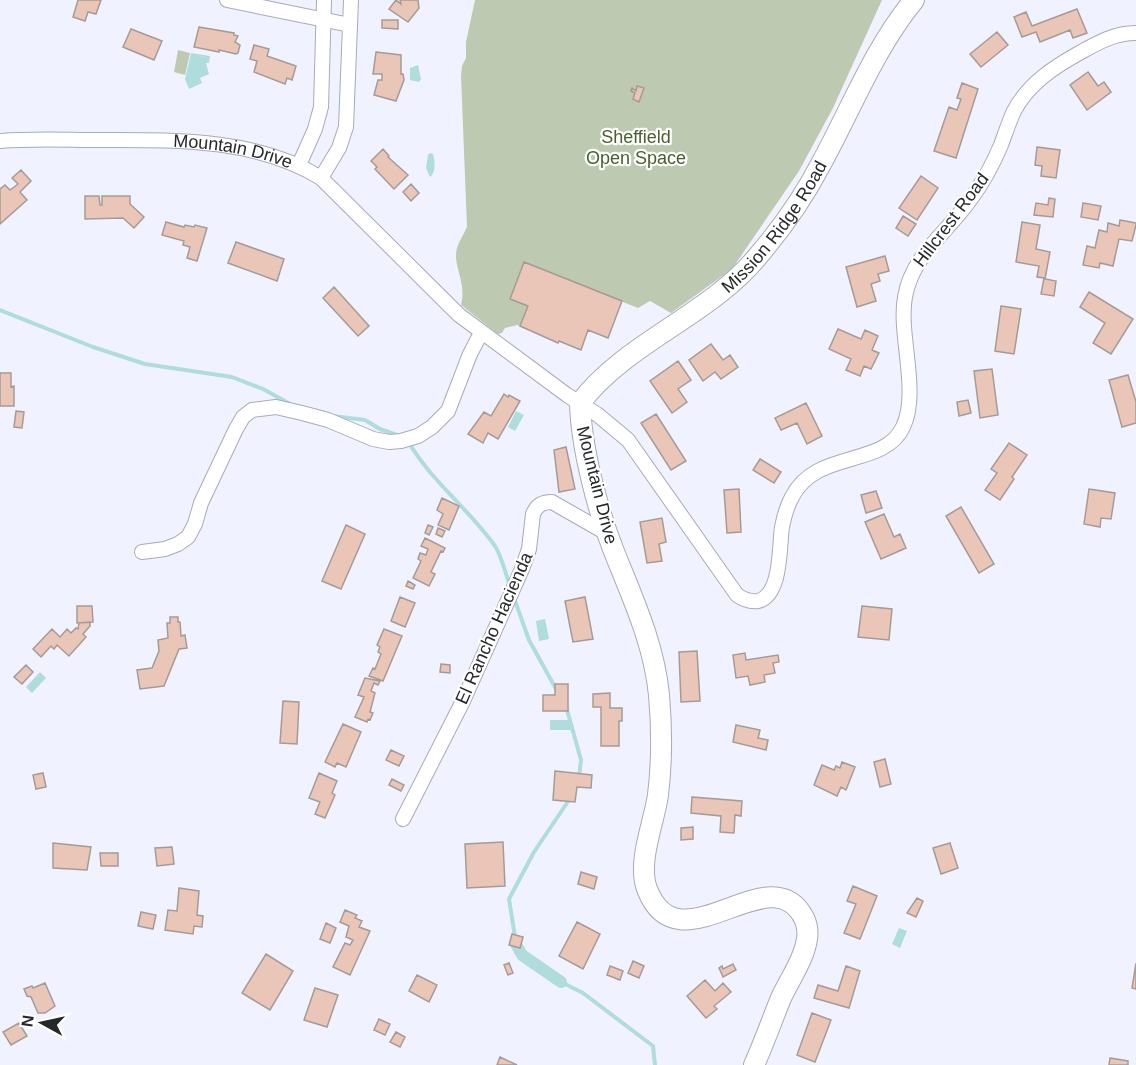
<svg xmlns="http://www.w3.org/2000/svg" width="1136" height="1065" font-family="Arial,sans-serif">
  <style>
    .green { fill: #bdcab1 }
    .water { fill: #afdcdc }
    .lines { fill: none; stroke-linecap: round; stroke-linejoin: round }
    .stream { stroke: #afdcdc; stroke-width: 4 }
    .canal { stroke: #afdcdc; stroke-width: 12 }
    .building { fill: #eac6b8; stroke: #a69a96; stroke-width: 1.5 }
    .minor-casing { stroke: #a8abb6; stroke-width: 16 }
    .secondary-casing { stroke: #a8abb6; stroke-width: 22 }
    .minor { stroke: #fff; stroke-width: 14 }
    .secondary { stroke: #fff; stroke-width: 20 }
    .labels { text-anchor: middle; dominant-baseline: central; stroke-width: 4.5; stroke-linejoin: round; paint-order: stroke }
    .park-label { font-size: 18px; fill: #495f30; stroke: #fff }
    .street-label { font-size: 18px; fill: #26272b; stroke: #fff }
  </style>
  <rect width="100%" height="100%" fill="#f0f3ff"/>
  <path class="green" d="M475,0H882L833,108L799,171L732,269L671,313L650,301L638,308L524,263L510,299L528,306L520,326L517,325L505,328L502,333L498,334L461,305C467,281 452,266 457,248C459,241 464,234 467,227L461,76L462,66L466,58V42Z
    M178,50L190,53L185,75L174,72Z"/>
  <path class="water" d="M191,53L210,56L209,63H206L209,74L200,78L202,83L189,89L185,79Z
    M418,65L421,79L419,82L410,80V68Z
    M430,153L433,154C435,160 436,173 430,177L426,168L428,155Z
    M516,411L524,415L515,431L508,427Z
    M545,619L549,639L539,641L536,621Z
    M40,672L46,678L32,693L26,687Z
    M550,720H571V730H550Z
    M899,928L907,931L900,948L892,944Z"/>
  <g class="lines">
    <path class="stream" d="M0,310L93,347L145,364L232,377L263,389L292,405
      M333,416L365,420L380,429L400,436
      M408,441C430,480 469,509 495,546C502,557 505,573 510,585
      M514,598L529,640L556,689
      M566,706L581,760L579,777
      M515,937L509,899L534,852L571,797
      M561,982L583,993L653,1046L655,1065"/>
    <path class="canal" d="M516,944L522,955L561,982"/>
  </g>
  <path class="building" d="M78,0H101L96,14L88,12L85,21L73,17Z
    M396,0L401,4L400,0H418L419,8L408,22L389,9Z
    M1077,9L1087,33L1073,38L1070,30L1040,42L1036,32L1022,37L1014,17L1026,12L1032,26Z
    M382,20H398V29L382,28Z
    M199,27L234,33V35L238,36L235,42L240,45L238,53L236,54L219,50V52L194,47Z
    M131,29L162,41L154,60L123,47Z
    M997,32L1008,45L981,67L970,54Z
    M254,45L269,49L267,56L296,66L292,80L287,78L285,84L254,72L257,61L250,59Z
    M376,52L401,55V74H403L404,80L396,101L374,95L378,80H382V74H373Z
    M1088,72L1098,86L1104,82L1111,92L1087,110L1070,85Z
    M962,83L978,89L956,158L934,151L949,107L957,110L961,99L957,98Z
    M637,86L644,88L639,102L633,99L635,93L631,91L632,88L636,91Z
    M1037,147L1060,150L1056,178L1041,176L1042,166L1035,165Z
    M383,149L389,156L388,157L408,175L394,189L375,169L377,167L371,161Z
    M21,170L31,181L20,192L27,200L0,224V189L5,185L10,190L18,184L12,178Z
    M921,176L938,188L917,220L899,208Z
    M411,184L419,193L411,201L403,192Z
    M85,196H99L100,205H102V196H130V204L144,217L134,228L123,218L85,219Z
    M1049,198L1055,199L1053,217L1034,215L1036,203L1048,205Z
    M1083,203L1101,206L1098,220L1081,217Z
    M903,216L916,224L908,236L896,228Z
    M1120,220L1136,223V225L1132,241L1119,239L1113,266L1100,263L1099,268L1083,265L1087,246L1095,248L1099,230L1107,232L1108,223L1119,226Z
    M166,222L184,227L185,225L194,227L195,225L207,228L197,261L187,258L190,247L183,245L184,241L162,235Z
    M1022,222L1040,225L1036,249L1050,252L1045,279L1056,281L1054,296L1041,294L1044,278L1037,277L1039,266L1016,262Z
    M236,242L284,259L277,281L228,263Z
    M885,256L889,271L878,274L880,281L871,284L876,301L857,307L846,267Z
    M524,262L622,301L608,338L588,330L581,350L559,341L558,343L520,326L528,306L510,299Z
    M334,287L369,326L358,336L323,298Z
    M1089,292L1133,319L1111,354L1093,343L1105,323L1080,307Z
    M1001,306L1021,309L1014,354L995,351Z
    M838,329L861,339L865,330L878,336L872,350L879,353L871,369L864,366L860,376L846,370L851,359L829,349Z
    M711,344L723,360L730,355L738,367L721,379L715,372L703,381L689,360Z
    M678,361L691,380L678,389L687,402L672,413L650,381Z
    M992,369L998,415L980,418L974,371Z
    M0,373H11V387L14,386V406H0Z
    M1128,375L1136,402V423L1122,427L1109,380Z
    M504,394L508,397L509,395L520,401L498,439L488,433L483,443L468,434L484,412L491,416Z
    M968,400L971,413L959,416L957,402Z
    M806,403L822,436L807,444L797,423L781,430L775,418Z
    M16,411L24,412L22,428L14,427Z
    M656,414L686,461L671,470L641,423Z
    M1009,443L1027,455L1012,477L1014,479L1000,500L985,490L997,473L991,469Z
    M566,447L575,489L559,492L554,450Z
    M760,459L781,472L774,483L753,470Z
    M739,489L741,532L727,533L724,490Z
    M1089,489L1115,493L1111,519L1101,518L1100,527L1084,524Z
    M876,491L882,508L866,513L861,495Z
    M442,498L459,506L449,530L438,525L443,514L437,510Z
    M961,507L994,564L979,573L946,516Z
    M884,514L894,537L900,534L906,548L881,559L865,522Z
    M662,518L666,542L659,544L662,561L647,563L640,522Z
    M346,525L365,534L341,589L322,581Z
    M428,525L433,527L429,535L425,533Z
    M438,528L445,531L442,537L436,534Z
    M425,538L445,548L443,552L441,551L431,572L435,574L429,586L413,578L421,561L418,559L420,553L426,555L428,549L421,546Z
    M408,581L415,585L413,589L406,586Z
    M400,597L415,603L405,627L391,621Z
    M585,597L593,639L573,642L565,601Z
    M77,606H92L93,622L77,623Z
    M862,606L892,609L889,640L858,637Z
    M170,617H178V622H180L181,636L185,635L187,648L179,649L164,686L140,689L137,670L152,668L159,651L158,640L168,638L167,623H170Z
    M90,622V626L83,634L86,637L69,656L57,645L54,649L51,646L41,657L33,649L52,629L60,637L67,629L71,633L76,628L78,629L79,623Z
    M384,629L402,636L383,681L369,676L373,668L375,669L381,654L378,652L380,647L377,645Z
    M697,651L700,701L681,702L679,652Z
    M745,653L746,660L778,655L779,662L773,663L775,673L764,675L765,682L750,685L748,676L736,678L733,655Z
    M441,664L450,665V673L440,672Z
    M26,665L33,672L22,684L14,677Z
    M365,678L380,681L378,685L374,683L371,691L375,693L370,712L373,713L370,720L368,719L367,722L355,717L364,697L358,695Z
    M555,684H568V711H543V695H555Z
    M610,693V708H622V721H619V746H601V707H593V694Z
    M283,701L299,702L297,744L280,743Z
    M343,724L361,732L346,767L337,763L335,767L325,762Z
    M736,725L760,730L758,738L768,740L766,750L733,742Z
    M391,750L404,756L399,766L386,760Z
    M885,759L891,784L880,787L874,762Z
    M842,762L855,767L846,790L841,787L837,796L814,785L822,765L834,770L836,766L840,768Z
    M555,771L592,775L591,788L577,787L575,802L553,800Z
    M43,773L46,787L36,789L33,775Z
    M319,773L337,781L332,793L335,795L325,818L315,814L320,802L309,798Z
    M392,779L404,785L401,791L389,785Z
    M692,797L742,801L741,816L735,815L734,833L720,832L721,816L691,813Z
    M693,827V839L681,840V828Z
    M503,842L505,886L467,888L465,844Z
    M53,843L91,847L87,870L53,868Z
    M950,843L958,868L941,874L933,848Z
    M172,847L174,864L157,866L155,848Z
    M100,853H118V866H101Z
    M581,872L597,877L594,889L578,884Z
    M853,886L877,896L860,939L844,933L856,904L847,901Z
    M179,888L199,891L197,915L203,916L202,927L194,926L193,934L165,930L168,910L177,911Z
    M917,898L923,901L916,917L907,913Z
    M345,910L357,915L355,918L362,921L359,927L370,931L350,975L333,967L345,943L350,945L353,940L346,937L349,926L340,922Z
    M141,912L156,915L153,929L138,926Z
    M577,922L600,934L583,969L559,956Z
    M326,923L336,928L330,943L320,939Z
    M512,934L523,937L520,948L509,945Z
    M266,954L293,971L270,1010L242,993Z
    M633,961L644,966L639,978L628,973Z
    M509,963L513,973L508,975L504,965Z
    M1136,963V989L1132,988Z
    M733,964L736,970L723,977L719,968L722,966L723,969Z
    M610,966L623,971L620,980L607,975Z
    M846,966L860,971L849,1008L814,998L818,985L838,991Z
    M417,975L437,985L429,1002L409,991Z
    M705,980L715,991L723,983L731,992L714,1006L717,1009L706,1018L687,996Z
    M45,983L55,1006L45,1013H38L31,997L27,996L24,989L32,986L33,988Z
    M315,988L338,995L327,1027L304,1020Z
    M812,1013L831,1020L815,1062L797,1055Z
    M379,1019L390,1024L385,1035L374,1030Z
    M19,1023L27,1036L11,1045L3,1032Z
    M396,1032L405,1037L400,1047L390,1042Z
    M500,1057L517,1065H497Z
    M1110,1058L1128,1061V1065H1109Z"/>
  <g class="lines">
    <defs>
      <g id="minor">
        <path d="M227,0L350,25"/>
        <path id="s1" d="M0,141C34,138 68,140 101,140C175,140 256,138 321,178L459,315L567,395L598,415L628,440L737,595C744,600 750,602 758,601C782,595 779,546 782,527C784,517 787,506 792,497C816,449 884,468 903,427C920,392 898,334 905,297C912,255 947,233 970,200C982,184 993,164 1001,145C1005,134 1009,122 1014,111C1029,83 1054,67 1081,52C1099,42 1115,33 1136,33"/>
        <path d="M299,165L315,129L321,107L324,0"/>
        <path d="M321,178L339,148L346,127L351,0"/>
        <path d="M142,552L165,549L178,544L188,537L195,524L201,503L236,429L243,417L252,410L276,407L302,413L328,420L373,439L389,442L401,441L418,436L432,427L448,411L470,354L481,333"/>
        <path d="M403,819L463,701L522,569L529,549L533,514C537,505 542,502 552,502L608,534"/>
      </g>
      <g id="secondary">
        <path id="s2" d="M754,1065C764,1043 772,1020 781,998C790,979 804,959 807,939C808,932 807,924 804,918C770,852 679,972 647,889C637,862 654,823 658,795C662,762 662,729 659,695C654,643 632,597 613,549C597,508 581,446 580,403C625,343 710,315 758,256C782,228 805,195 822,162C852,107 874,49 914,0"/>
      </g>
    </defs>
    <use href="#minor" class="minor-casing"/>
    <use href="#secondary" class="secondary-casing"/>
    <use href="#minor" class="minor"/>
    <use href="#secondary" class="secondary"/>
  </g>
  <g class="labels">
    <g class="park-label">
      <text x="636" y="137">Sheffield<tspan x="636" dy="21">Open Space</tspan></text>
    </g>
    <g class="street-label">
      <text stroke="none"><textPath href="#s1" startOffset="234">Mountain Drive</textPath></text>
      <text transform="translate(951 220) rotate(-53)">Hillcrest Road</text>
      <text stroke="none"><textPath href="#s2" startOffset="1106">Mission Ridge Road</textPath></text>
      <text transform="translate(597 485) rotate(76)">Mountain Drive</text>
      <text transform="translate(494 628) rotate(-66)">El Rancho Hacienda</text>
    </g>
  </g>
  <g transform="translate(42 1023) rotate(278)" stroke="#ffffff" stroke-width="4.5" paint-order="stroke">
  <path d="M0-4.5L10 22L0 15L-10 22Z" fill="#26272b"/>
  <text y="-9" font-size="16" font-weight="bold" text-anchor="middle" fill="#26272b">N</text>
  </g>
</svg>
